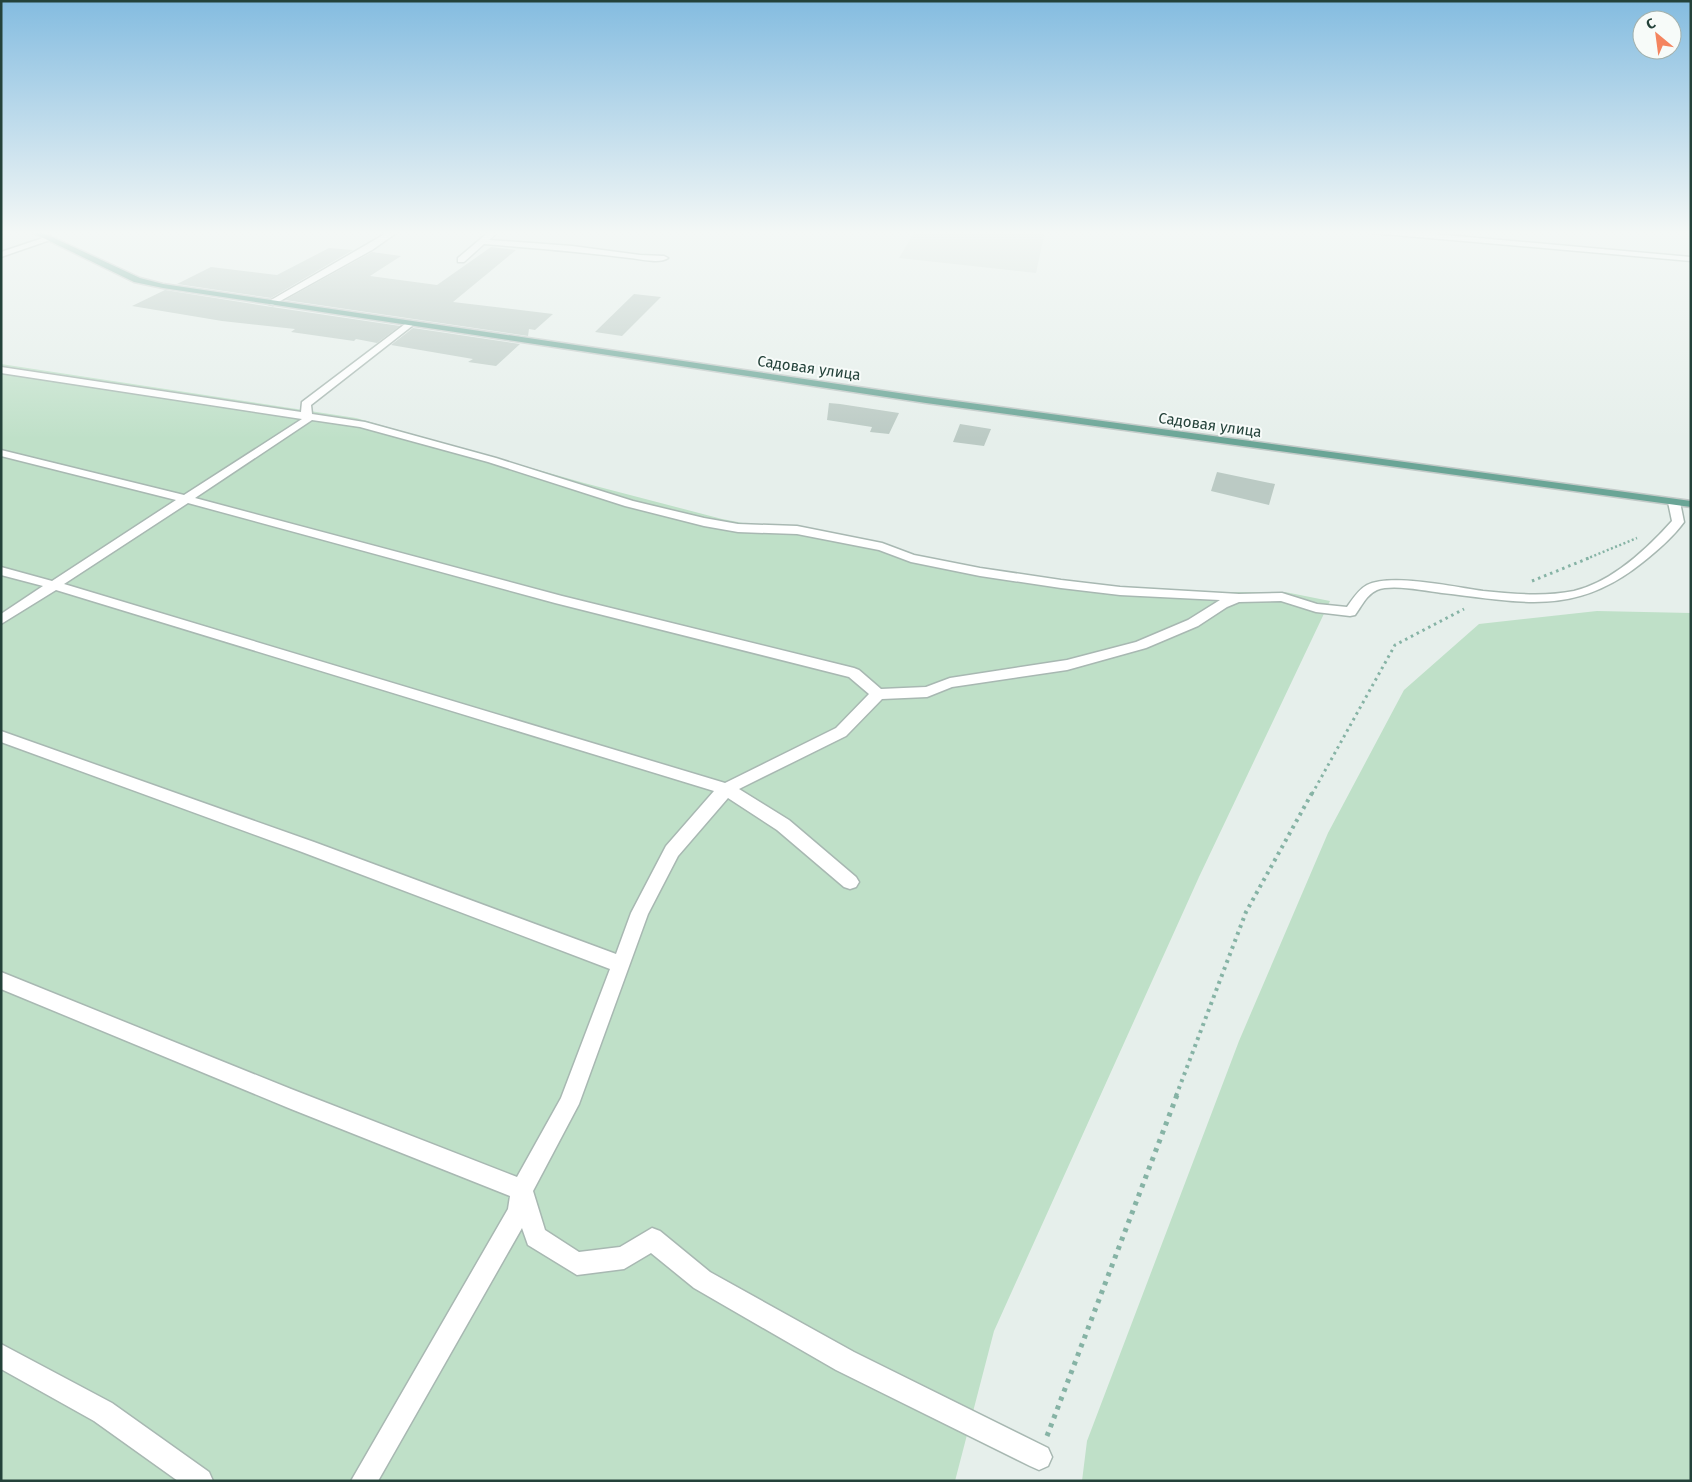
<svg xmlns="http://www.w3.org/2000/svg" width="1692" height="1482" font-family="'Fira Sans',sans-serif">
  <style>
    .built { fill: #d4dfda }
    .green { fill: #bfe0c8 }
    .building { fill: #bbcac4 }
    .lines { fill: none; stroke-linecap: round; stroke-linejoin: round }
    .minor-casing { stroke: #a8b8b2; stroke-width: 3 }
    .major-casing { stroke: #c2cac8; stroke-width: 3 }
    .path-far3 { stroke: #86b3a5; stroke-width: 2.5; stroke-dasharray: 2 2.5; stroke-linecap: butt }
    .path-far2 { stroke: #86b3a5; stroke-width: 3; stroke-dasharray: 2.5 4; stroke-linecap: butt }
    .path-far1 { stroke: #86b3a5; stroke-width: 4; stroke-dasharray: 3 4.5; stroke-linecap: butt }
    .path { stroke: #86b3a5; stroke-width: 5; stroke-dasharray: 4 5.5; stroke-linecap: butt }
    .minor { fill: #fff; fill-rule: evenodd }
    .major { fill: #6aa596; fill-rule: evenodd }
    .labels { text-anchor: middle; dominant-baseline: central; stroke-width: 4; stroke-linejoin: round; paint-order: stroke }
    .far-street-label { font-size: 15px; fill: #24423a; stroke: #f7fbf9 }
  </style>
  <rect width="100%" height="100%" fill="#e6efeb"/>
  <path class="built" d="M915,231H1045L1036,273L899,258Z"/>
  <path class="green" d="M1,364L356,418L584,483L722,519L977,568L1147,592H1285L1330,601L1199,877L994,1331L955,1481H1Z
    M1597,611L1691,613V1481H1082L1087,1441L1239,1041L1328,833L1404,690L1479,624Z"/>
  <path class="building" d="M491,247L516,250L453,302L553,314L535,330L529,329L528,336L285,300L372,252L401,256L370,276L437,285Z
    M329,248L353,250L271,298L177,284L211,267L277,275Z
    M165,290L272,307L400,326L377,343L356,339L354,341L291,332L295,329L222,321L132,306Z
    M634,294L661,297L622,336L595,332Z
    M413,328L520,344L496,366L468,362L473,359L391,345Z
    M829,403L840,404L899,413L889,434L870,432L872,427L827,420Z
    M960,424L991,429L984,446L953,442Z
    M1217,472L1275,484L1269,505L1211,491Z"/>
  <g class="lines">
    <defs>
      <path id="minor" d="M390,231H399L372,250L273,305L266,303Z
        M490,231H499L489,240L572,246L640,255L664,256L668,258C660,264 640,259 630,258C582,252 533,248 484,244L464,262H458V258Z
        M1368,231H1400L1691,257V261L1372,233Z
        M46,237L53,239L1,257V252Z
        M409,321L413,324L412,326L311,405L312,414L365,422L496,458L633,501L704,518L738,524L797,526L882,543L914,555L980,568L1061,580L1120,587L1239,594L1282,593L1317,604L1347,607C1352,600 1358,590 1367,585C1391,573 1455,587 1483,591C1513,594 1544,597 1574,591C1612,582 1647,549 1672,521L1668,502L1670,500H1678L1680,502L1684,522C1673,537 1658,550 1643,562C1575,617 1522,602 1442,593C1425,591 1393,584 1377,590C1367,594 1361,607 1355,615L1350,616L1316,612L1281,601L1239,602L1227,607L1198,626L1146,648L1067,670L952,687L927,697L882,699L846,736L739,789L789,820L856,877L859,882L856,887L850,889L844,887L777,830L728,798L678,856L648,914L579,1104L533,1191L545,1230L579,1252L620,1247L652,1228L660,1231L710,1272L854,1352L1048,1448L1052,1457L1048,1466L1039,1470L1030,1466L836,1370L694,1288L651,1253L624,1269L577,1275L528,1245L522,1228L378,1481H351L508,1209L510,1196L291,1109L1,989V972L291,1089L517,1177L561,1098L610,969L302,852L1,742V731L314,842L616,954L631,913L666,846L714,791L56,590L1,624V614L43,586L1,575V567L52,581L176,500L1,456V450L184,495L302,419L1,373V367L301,412L302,402ZM312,420L360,427L488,462L625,506L704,526L738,532L797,534L879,550L911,562L980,576L1061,588L1120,595L1220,600L1188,620L1136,642L1067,660L950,678L926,687L881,689L859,670L854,668L562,596L195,498ZM188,503L555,603L849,677L869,694L836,728L725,783L64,584Z
        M1,1344L112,1403L209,1472L213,1481H178L94,1421L1,1369Z"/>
      <path id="major" d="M29,231H39L140,278L163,284L926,397L1691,501V507L926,403L163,288L134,282Z"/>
    </defs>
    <use href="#minor" class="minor-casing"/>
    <use href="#major" class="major-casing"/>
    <path class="path-far3" d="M1586,559L1637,538"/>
    <path class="path-far2" d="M1532,581L1589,558
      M1312,794L1395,645L1464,609"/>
    <path class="path-far1" d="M1176,1096L1246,912L1312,793"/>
    <path class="path" d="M1047,1436L1177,1095"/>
    <use href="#minor" class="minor"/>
    <use href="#major" class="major"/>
  </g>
  <linearGradient id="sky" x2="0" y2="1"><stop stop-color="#84bce0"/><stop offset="0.53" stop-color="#f4f8f6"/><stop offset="1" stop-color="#f4f8f6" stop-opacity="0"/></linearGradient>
  <rect width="1692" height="439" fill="url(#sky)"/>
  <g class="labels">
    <g class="far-street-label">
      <text transform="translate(809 368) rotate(8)">Садовая улица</text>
      <text transform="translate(1210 425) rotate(8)">Садовая улица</text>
    </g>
  </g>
  <rect width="1692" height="1482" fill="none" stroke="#24423a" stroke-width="5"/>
  <g transform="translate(1657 35) rotate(331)"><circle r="24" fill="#f7fbf9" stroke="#a3b1ad"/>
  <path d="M0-4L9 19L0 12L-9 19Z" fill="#f4845f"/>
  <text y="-8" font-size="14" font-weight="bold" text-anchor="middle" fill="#24423a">С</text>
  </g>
</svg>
